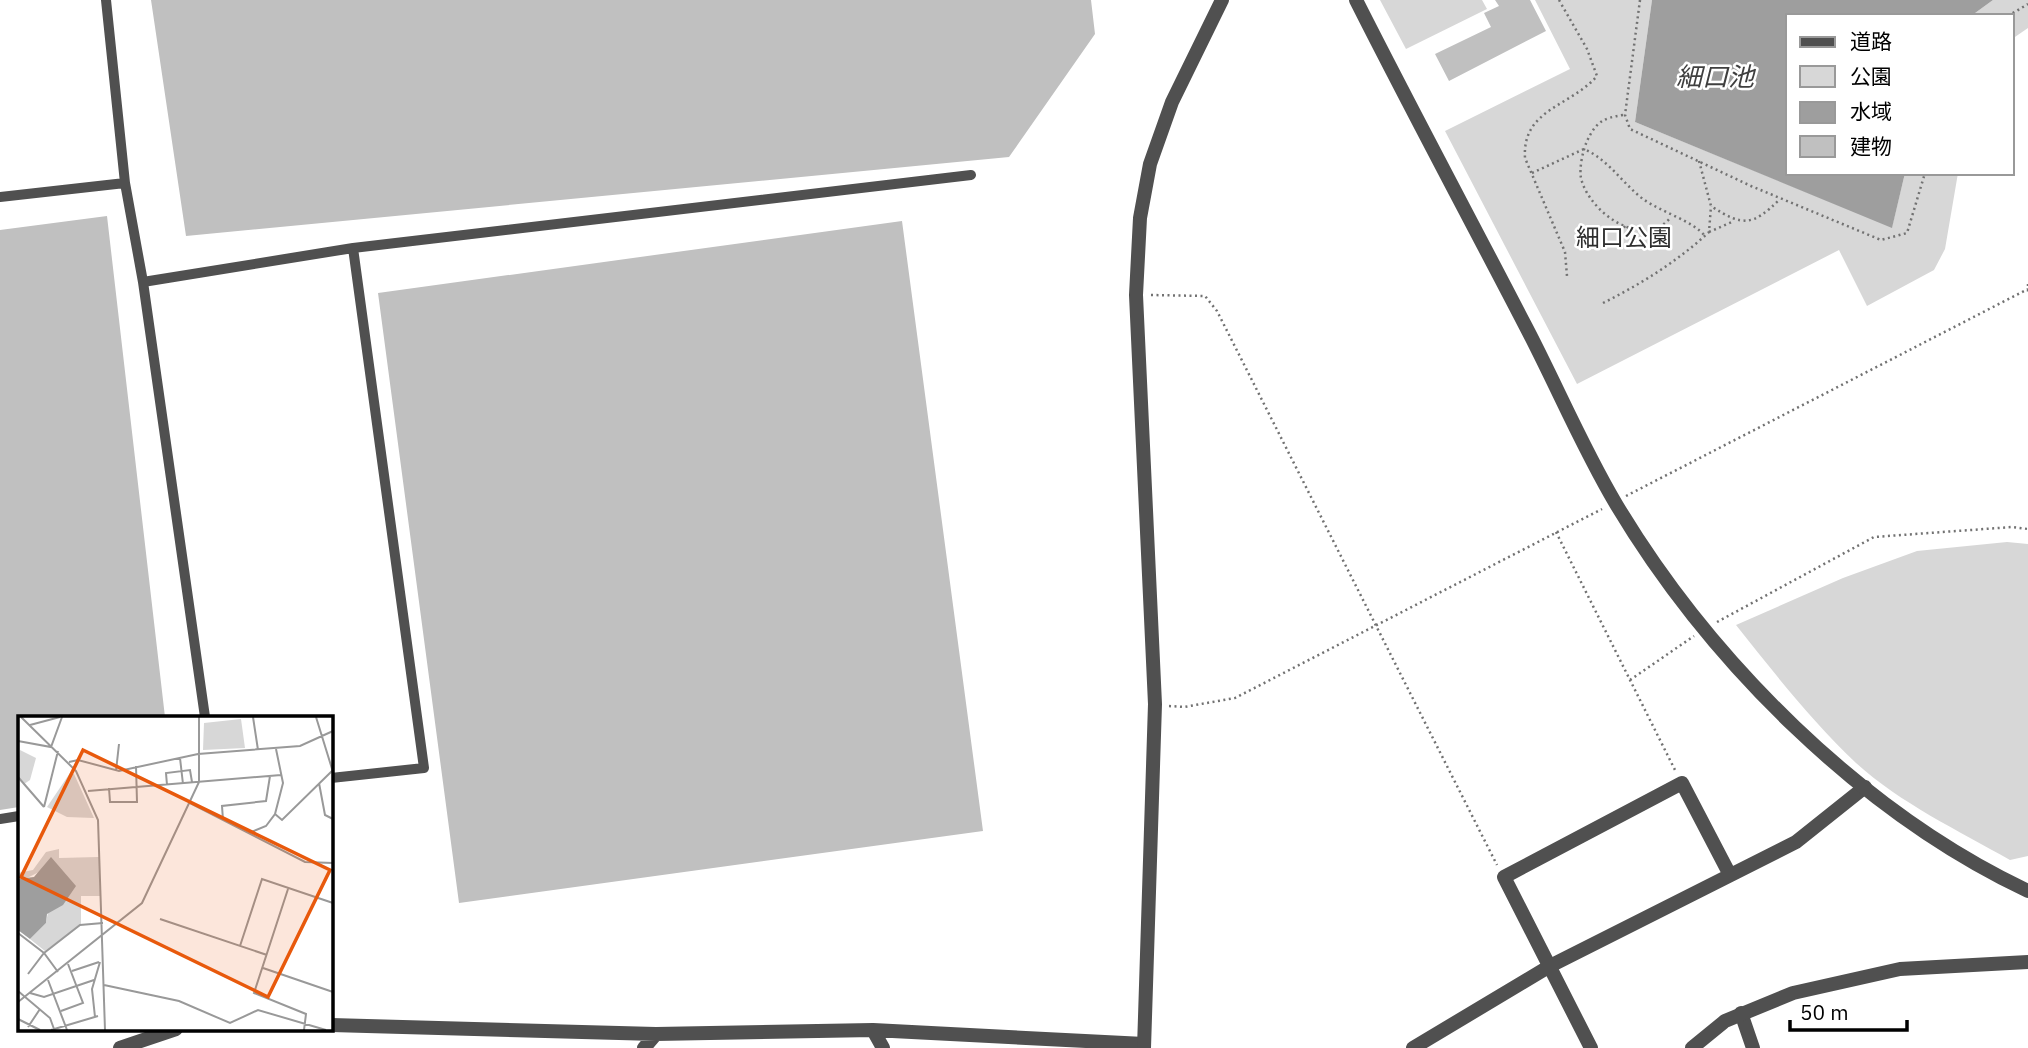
<svg xmlns="http://www.w3.org/2000/svg" width="2028" height="1048" font-family="'IBM Plex Sans','Noto Sans JP',sans-serif">
  <style>
    .green { fill: #d7d7d7 }
    .water { fill: #9e9e9e }
    .building { fill: #c0c0c0 }
    .lines { fill: none; stroke-linecap: round; stroke-linejoin: round }
    .path { stroke: #727272; stroke-width: 2.5; stroke-dasharray: 2 3.5; stroke-linecap: butt }
    .service { stroke: #505050; stroke-width: 10 }
    .minor { stroke: #505050; stroke-width: 14 }
    .tertiary { stroke: #505050; stroke-width: 14 }
    .labels { text-anchor: middle; dominant-baseline: central; stroke-width: 5; stroke-linejoin: round; paint-order: stroke }
    .park-label { font-size: 24px; fill: #2e2e2e; stroke: #fff }
    .water-label { font-size: 26px; font-style: italic; fill: #3f3f3f; stroke: #fff }
    .inset-road { fill: none; stroke: #999; stroke-width: 2 }
    .view { fill: #e8590c; fill-opacity: 0.15; stroke: #e8590c; stroke-width: 3.5 }
    .inset-edge { fill: none; stroke: #000; stroke-width: 3.5 }
  </style>
  <rect width="100%" height="100%" fill="#fff"/>
  <path class="green" d="M1380,0H1482L1487,9L1406,49Z
    M1535,0H1652L1635,122L1892,227L1905,173H1958L1945,249L1934,270L1867,306L1839,250L1577,384L1445,131L1570,69Z
    M1993,0H2028V28L2012,39V16H1971Z
    M2007,542L2028,544V856L2010,860C1959,831 1900,803 1856,763C1812,721 1774,673 1736,625L1843,578L1917,551Z"/>
  <path class="water" d="M1652,0H1993L1971,16H1788V173H1905L1892,228L1635,122Z"/>
  <path class="building" d="M151,0H1091L1095,34L1009,157L186,236Z
    M1495,0H1530L1546,31L1449,81L1435,54L1491,27L1484,13L1499,6Z
    M107,216L165,717H19V807L0,810V230Z
    M902,221L983,831L459,903L378,293Z"/>
  <g class="lines">
    <path class="path" d="M1559,0L1587,49L1597,76C1570,107 1522,109 1525,158L1565,252L1567,276
      M1640,0L1625,115L1630,129L1751,186L1881,240L1907,233L1925,173
      M2008,16L2028,4
      M1623,115C1603,118 1596,122 1587,141C1583,150 1579,168 1581,178C1589,213 1644,251 1671,217
      M1699,161L1711,206C1743,227 1753,226 1780,199
      M1532,173L1584,149C1609,160 1622,183 1643,199C1661,212 1693,221 1705,236
      M1709,232L1732,222
      M1618,237L1625,226
      M2028,284V292
      M1151,295L1205,296L1217,311L1497,865
      M1603,303C1641,284 1678,261 1709,232L1711,206
      M1626,496L2028,289
      M1556,532L1675,770
      M1717,622L1874,537L2012,527L2028,529
      M1630,680L1694,636
      M1169,706L1184,707L1235,698L1602,509"/>
    <path class="service" d="M106,0L125,183L143,282L205,717
      M0,197L125,183
      M143,282L353,248L971,175
      M331,778L424,768L353,248
      M0,819L19,816"/>
    <path class="minor" d="M1741,1013L1753,1048
      M331,1025L656,1034L873,1030L1144,1044
      M873,1030L883,1048
      M120,1048L176,1029
      M644,1048L656,1034
      M1413,1048L1550,966L1796,842L1865,787
      M1591,1048L1504,877L1682,783L1730,875"/>
    <path class="tertiary" d="M1356,0C1411,109 1469,217 1525,325C1556,384 1582,447 1616,504C1710,661 1861,812 2028,891
      M1144,1048L1155,704L1136,295L1140,218L1150,164L1172,102L1222,0
      M1692,1048L1725,1021L1793,993L1900,969L2028,962"/>
  </g>
  <g class="labels">
    <g class="park-label">
      <text x="1624" y="237">細口公園</text>
    </g>
    <g class="water-label">
      <text x="1715" y="76">細口池</text>
    </g>
  </g>
  <g transform="translate(18 716)">
    <rect width="315" height="315" fill="#fff"/>
    <path d="M223,3L227,32L185,34L186,7ZM2,34L18,42L12,64L6,68L0,60ZM52,57L56,58L76,102L49,101L29,91ZM41,133V142L81,141L82,180H63V208L27,235L12,223L28,207L30,196L21,156L5,164L0,163V157L15,154L28,136Z" fill="#d7d7d7"/>
    <path d="M33,141L58,170L45,189L29,198L28,207L12,223L0,214V163L16,161Z" fill="#9e9e9e"/>
    <path class="inset-road" d="M3,1L58,55L80,104L87,314M235,1L240,34M298,1L315,56M12,9L42,1M0,25L33,31L44,1M162,42L165,68M51,46L60,44L101,55L180,38L282,30L315,15M98,55L101,28M0,61L26,91M301,67L307,99L315,103M149,69L148,57L172,54L174,66M91,72L92,86H119L118,50M70,75L263,59M172,87L287,146L315,147M26,91L40,35M257,98L264,104L315,54M205,104L204,90L248,85L252,60M231,117L248,110L257,98L265,67L258,33M270,173L236,277L288,298L286,314M142,203L249,239M0,217L26,237L40,256M222,230L244,163L315,187M245,252L315,276M54,255L81,246M10,258L26,237L62,209L85,207M30,264L49,314M86,269L161,285L212,307L240,294L308,314M0,275L32,302L36,313M12,277L26,281L76,264M0,286L124,187L181,66V1M43,295L65,287L50,248M77,301L74,273L82,246M0,303L22,314M10,311L22,293M33,314L80,300"/>
    <path class="view" d="M65,34L312,154L250,281L3,161Z"/>
    <rect width="315" height="315" class="inset-edge"/>
  </g>
  <rect x="1786" y="14" width="228" height="161" fill="#ffffff" stroke="#999999" stroke-width="2"/>
  <rect x="1800" y="37" width="35" height="10" fill="#505050" stroke="#999999" stroke-width="2"/>
  <text x="1850" y="49" font-size="21" fill="#000000">道路</text>
  <rect x="1800" y="66" width="35" height="21" fill="#d7d7d7" stroke="#999999" stroke-width="2"/>
  <text x="1850" y="84" font-size="21" fill="#000000">公園</text>
  <rect x="1800" y="102" width="35" height="21" fill="#9e9e9e" stroke="#999999" stroke-width="2"/>
  <text x="1850" y="119" font-size="21" fill="#000000">水域</text>
  <rect x="1800" y="136" width="35" height="21" fill="#c0c0c0" stroke="#999999" stroke-width="2"/>
  <text x="1850" y="154" font-size="21" fill="#000000">建物</text>
  <path d="M1790 1020v10h117v-10" fill="none" stroke="#000000" stroke-width="3.5"/>
  <text x="1800" y="1020" font-size="21" fill="#000000" stroke="#ffffff" stroke-width="5" paint-order="stroke">50 m</text>
</svg>
